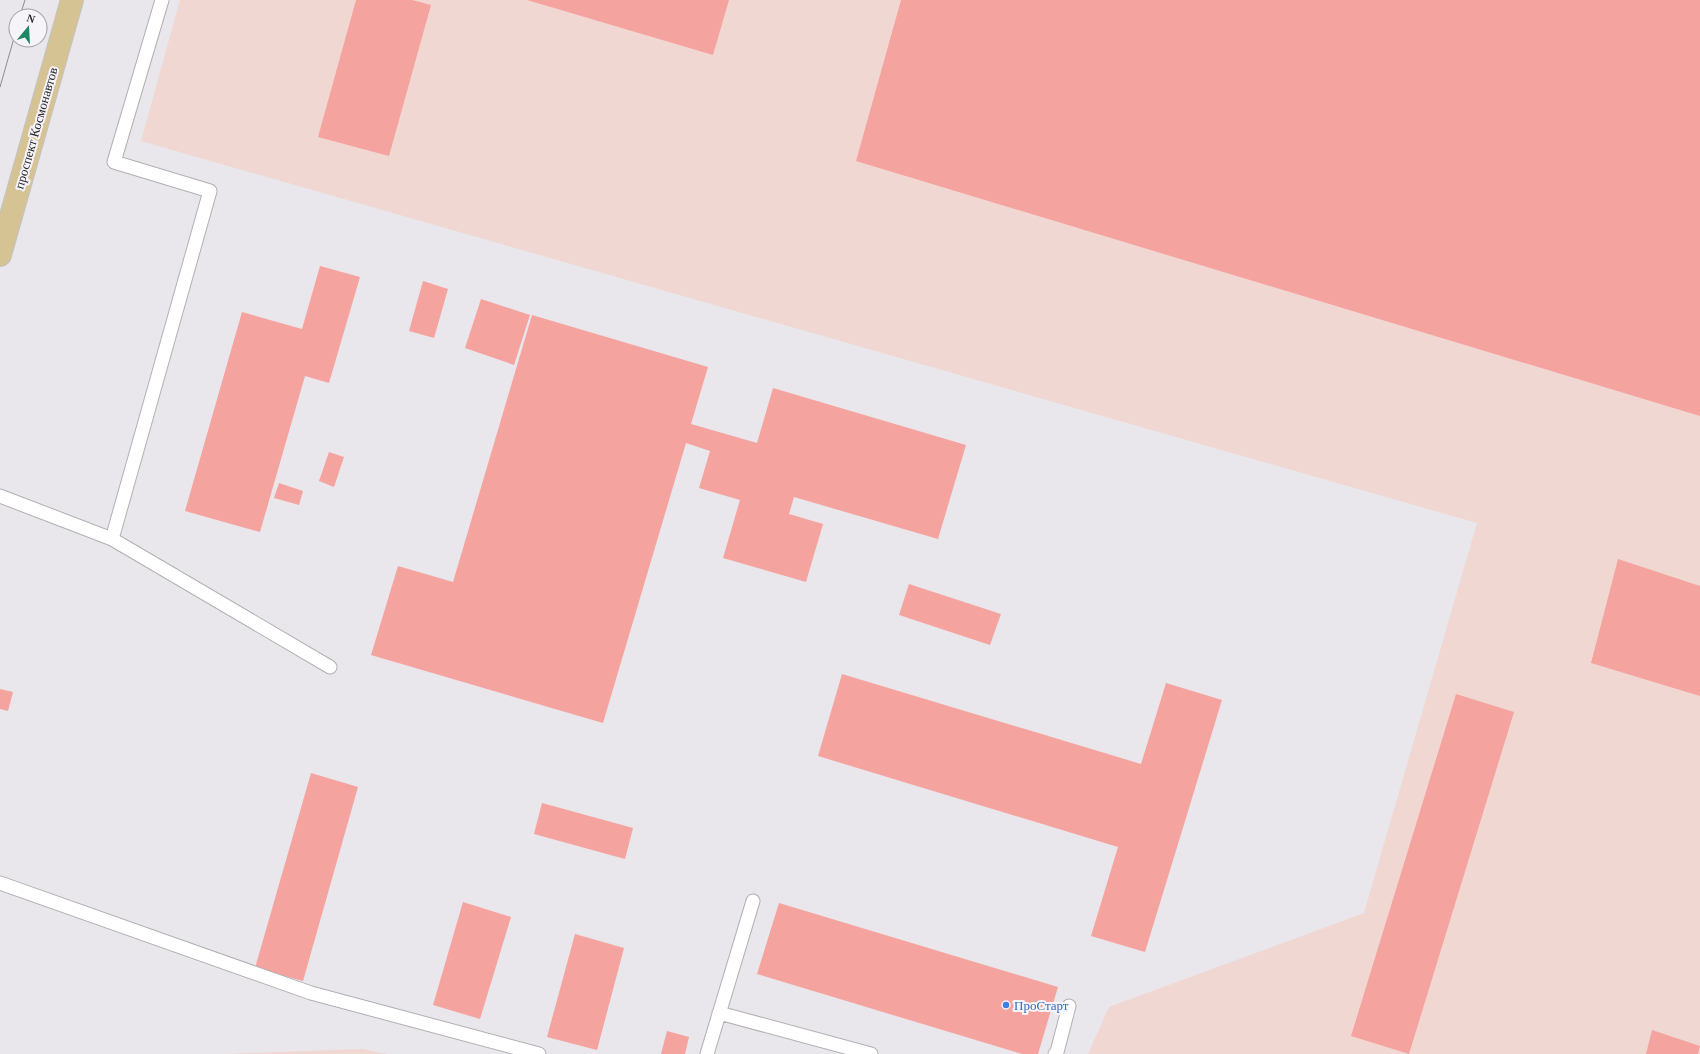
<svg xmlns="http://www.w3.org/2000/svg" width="1700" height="1054" font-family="Georgia,serif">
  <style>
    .industrial { fill: #f1d7d1 }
    .building { fill: #f5a39f }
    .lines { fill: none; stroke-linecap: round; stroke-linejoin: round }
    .lane-casing { stroke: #b2afb5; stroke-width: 15 }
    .primary-casing { stroke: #c3c3c4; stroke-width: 24 }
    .lane { stroke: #fff; stroke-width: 13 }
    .primary { stroke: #d6c393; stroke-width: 22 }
    .tram { stroke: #8d8b90; stroke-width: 1 }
    .shop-dot { fill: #3f7fe0; stroke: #f6f3f9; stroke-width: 1.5 }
    .labels { text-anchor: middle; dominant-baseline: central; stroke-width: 4; stroke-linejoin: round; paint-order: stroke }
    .street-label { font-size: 13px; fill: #2a292c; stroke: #f6f3f9 }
    .shop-label { font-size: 13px; fill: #366cbe; stroke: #f6f3f9; text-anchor: start }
  </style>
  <rect width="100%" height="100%" fill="#e9e6ec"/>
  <path class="industrial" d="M180,0H1700V1054H1088L1109,1007L1364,913L1477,523L141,141Z
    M362,1049L387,1054H223Z"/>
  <path class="building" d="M356,0H412L431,5L389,156L318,137Z
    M527,0H729L713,55Z
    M901,0H1700V416L856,161Z
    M320,266L360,277L329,383L305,376L260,532L185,511L242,312L302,329Z
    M423,281L448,289L434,338L409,331Z
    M481,299L530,315L514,365L465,348Z
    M532,315L708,367L691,424L757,443L773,388L966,445L938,539L794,497L789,514L823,524L806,582L723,558L740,500L699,488L710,451L686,443L603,723L371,655L398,566L453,582Z
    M329,452L344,457L334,487L319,481Z
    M279,483L303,491L299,505L274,498Z
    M1618,559L1700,586V696L1591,663Z
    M909,584L1001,614L990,645L899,615Z
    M842,674L1141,764L1166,683L1222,700L1145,952L1091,936L1118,847L818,756Z
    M0,689L13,692L8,711L0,709Z
    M1456,694L1514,712L1409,1054L1351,1036Z
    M311,773L358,787L303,981L255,968Z
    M542,803L633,828L625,859L534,834Z
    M463,902L511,917L480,1019L433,1005Z
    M779,903L1058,987L1038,1054H1022L757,974Z
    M575,934L624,948L597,1050L547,1037Z
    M1652,1030L1700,1046L1698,1054H1646Z
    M667,1031L689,1037L685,1054H661Z"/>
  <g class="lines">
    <defs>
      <path id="lane" d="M0,496L112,539L330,667
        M112,539L210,191L114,162L162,0
        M0,883L311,993L539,1054
        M719,1013L871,1054
        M707,1054L753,901
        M1055,1054L1057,1052L1069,1006"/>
      <path id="primary" d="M0,255L72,0"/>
    </defs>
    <use href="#lane" class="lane-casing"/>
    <use href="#primary" class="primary-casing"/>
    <use href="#lane" class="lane"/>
    <use href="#primary" class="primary"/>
    <path class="tram" d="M20,16L25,0
      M0,87L16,31"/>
  </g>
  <circle class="shop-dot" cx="1006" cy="1005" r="4"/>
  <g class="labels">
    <g class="street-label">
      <text transform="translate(36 128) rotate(-74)">проспект Космонавтов</text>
    </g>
    <g class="shop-label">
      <text x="1014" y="1005">ПроСтарт</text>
    </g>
  </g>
  <g transform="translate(28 28) rotate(18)"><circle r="19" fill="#f6f3f9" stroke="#a4a2a7"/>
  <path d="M0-3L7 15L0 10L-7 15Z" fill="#1d8764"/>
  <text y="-6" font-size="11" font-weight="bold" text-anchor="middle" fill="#2a292c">N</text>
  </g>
</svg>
